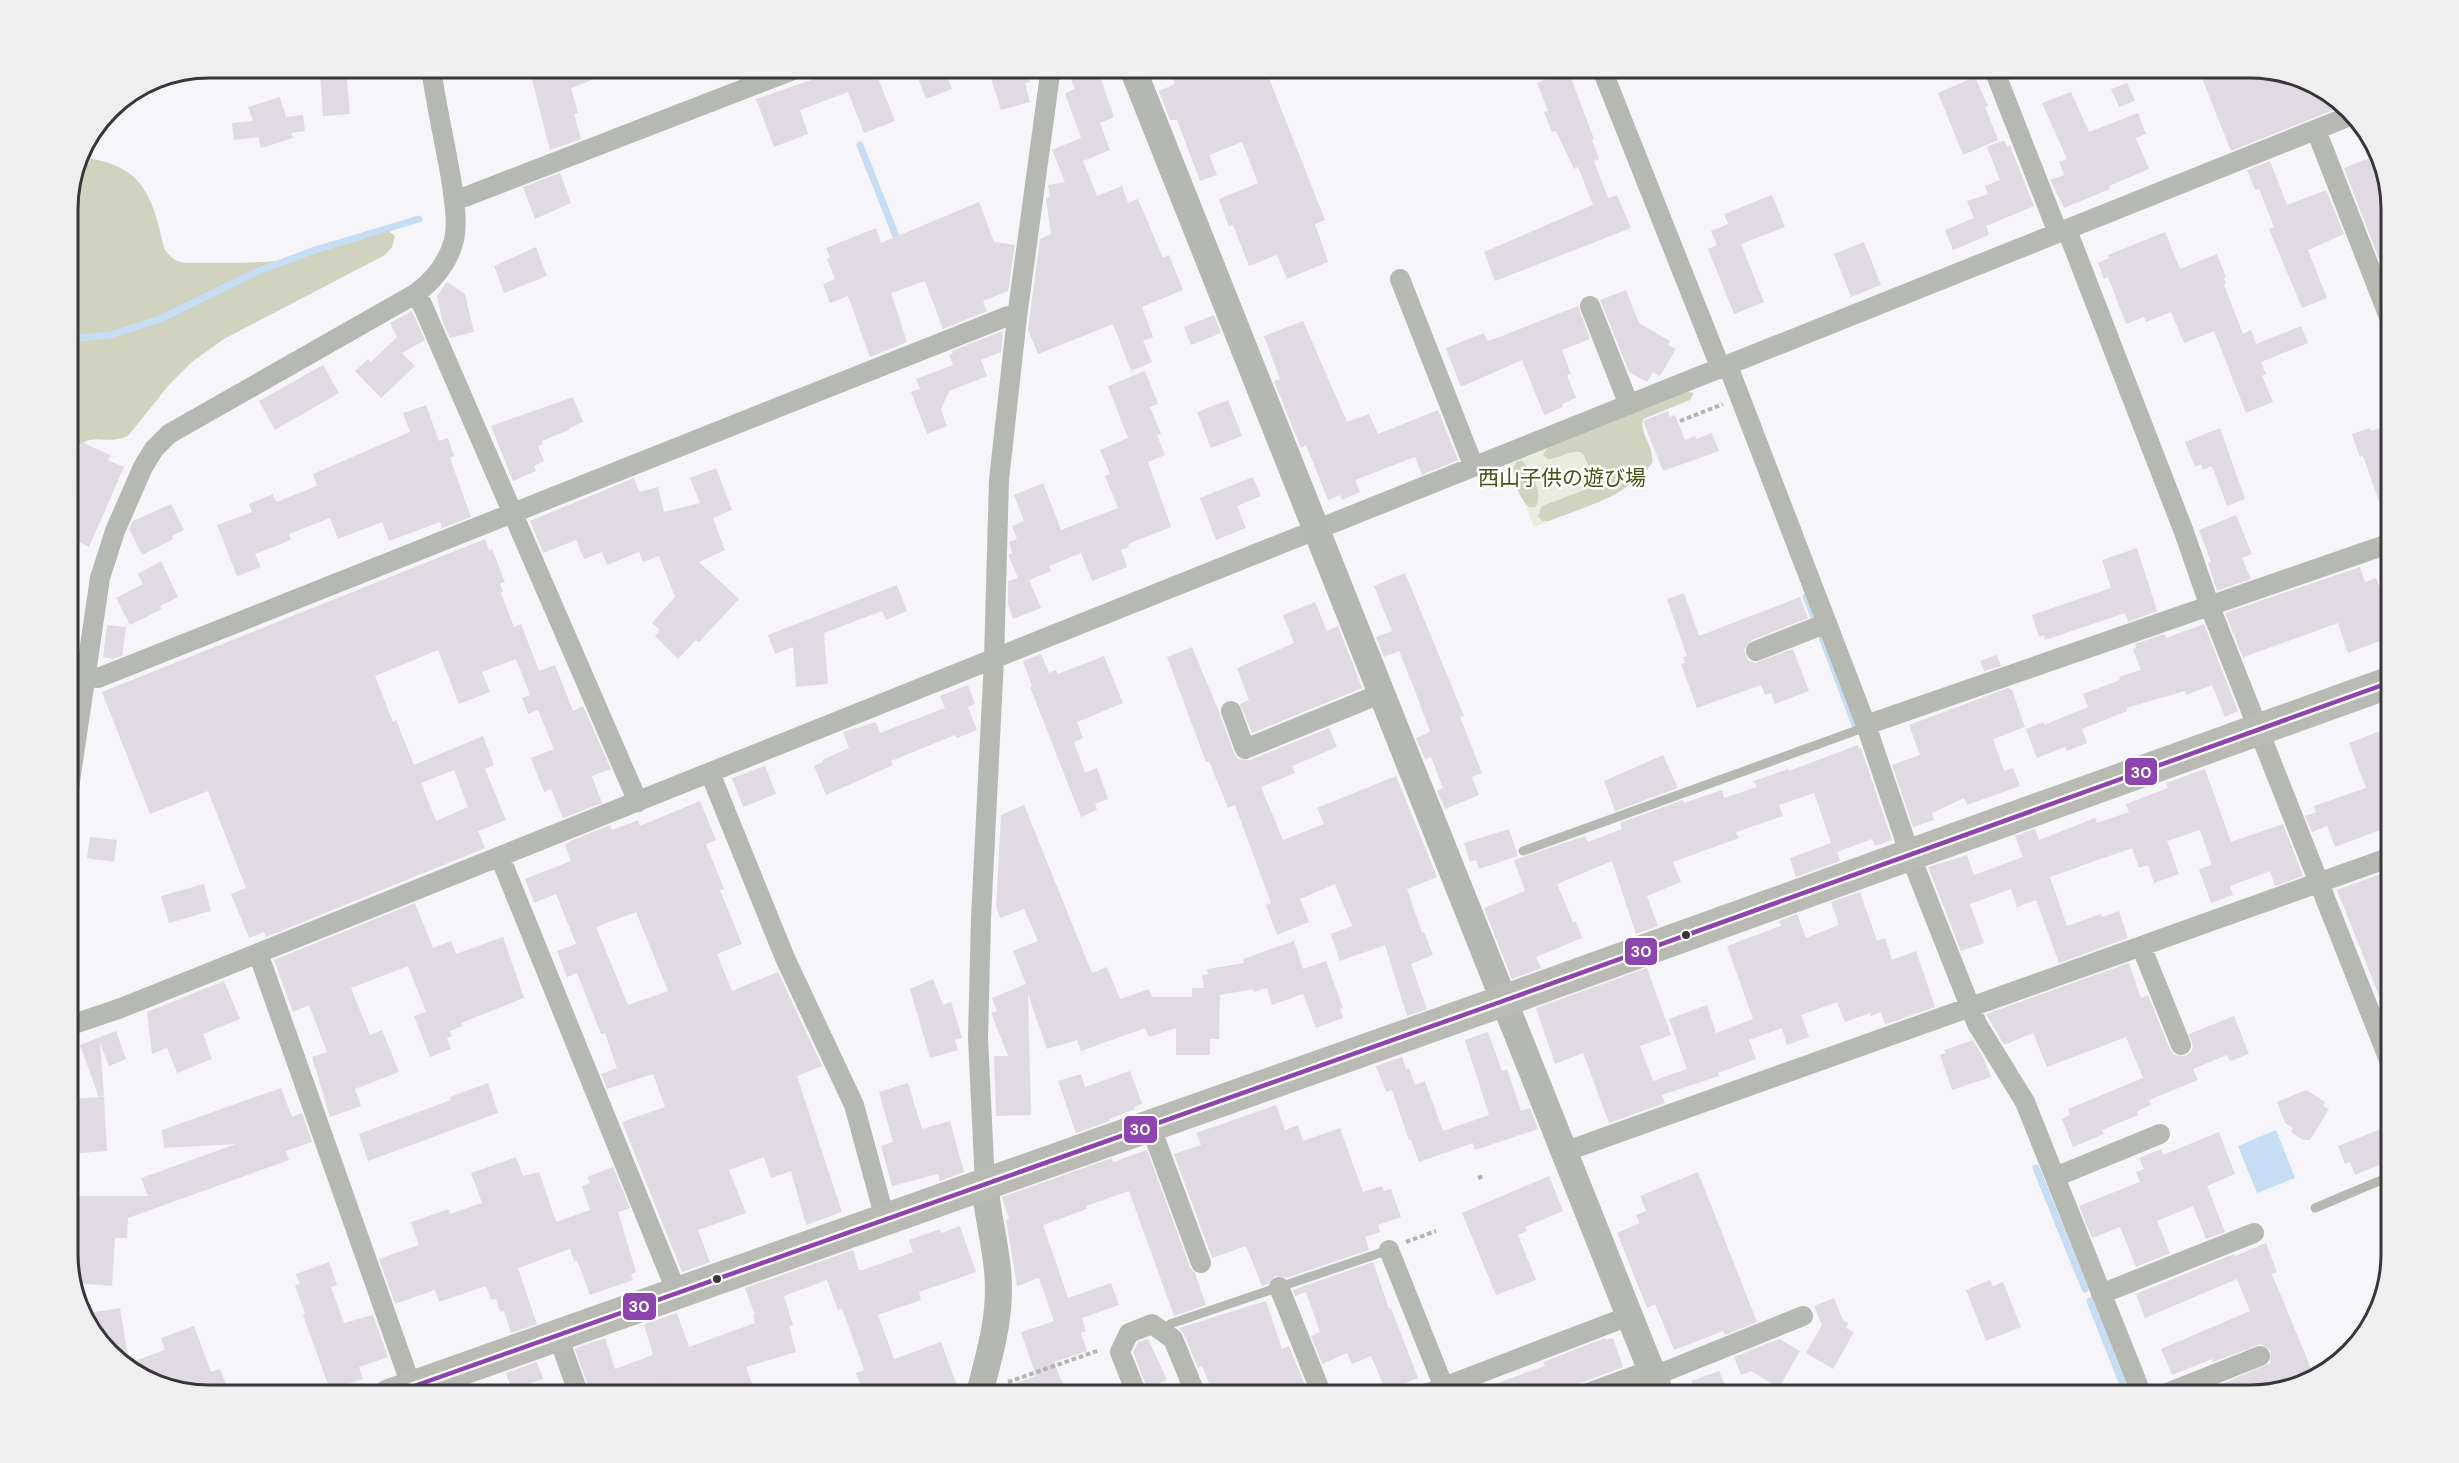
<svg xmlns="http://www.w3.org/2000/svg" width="2459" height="1463" font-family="'DM Sans','Noto Sans JP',sans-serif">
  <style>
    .green { fill: #e9eddd }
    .forest { fill: #cfd3c0 }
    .water { fill: #c6ddf4 }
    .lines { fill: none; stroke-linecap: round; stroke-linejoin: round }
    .stream { stroke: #c6ddf4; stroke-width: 7 }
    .building { fill: #e0dbe3; fill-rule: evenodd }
    .path { stroke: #b3b4b0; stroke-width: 4; stroke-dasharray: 4.5 3; stroke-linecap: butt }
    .lane { stroke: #b5b9b1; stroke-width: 9 }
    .street { stroke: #b5b9b1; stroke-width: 20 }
    .secondary { stroke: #b4b8b0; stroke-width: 27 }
    .primary { stroke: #b9bab4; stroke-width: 32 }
    .bus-1-casing { stroke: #fff; stroke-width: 9 }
    .bus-1 { stroke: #8e44ad; stroke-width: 4.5 }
    .bus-dot { fill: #37363b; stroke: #fff; stroke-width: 2 }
    .labels { text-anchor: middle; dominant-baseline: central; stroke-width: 5; stroke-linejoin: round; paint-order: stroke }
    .park-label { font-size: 21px; fill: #4a5214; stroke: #fff }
    .rim { fill: none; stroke: #37363b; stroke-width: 3 }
    .line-badge { stroke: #fff; stroke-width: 2 }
    .badge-label { font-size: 16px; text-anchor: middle; font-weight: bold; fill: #fff }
  </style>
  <rect width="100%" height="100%" fill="#f5f5fa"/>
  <path class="green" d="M1592,429L1617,494L1534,527L1508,462Z"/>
  <path class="forest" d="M78,156C90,159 103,160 114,165C150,179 156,215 164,248C170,258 175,261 186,263C224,262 264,265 301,257C330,251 356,234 384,228L395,236L392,247L385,255L224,339L193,361L168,386L128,436C98,448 86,424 68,464V200Z
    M1686,391L1694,393L1690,400L1643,419C1639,434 1655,447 1652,463C1629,496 1584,507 1549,521H1542L1538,516L1542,506L1587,489L1594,480L1583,453C1571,448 1560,459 1547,459L1543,455L1548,446Z
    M1517,461H1522C1532,469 1544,496 1535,507H1529C1519,498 1507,472 1517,461Z"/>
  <path class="water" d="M2276,1130L2295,1178L2257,1193L2238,1146Z"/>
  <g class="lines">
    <path class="stream" d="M860,145L898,241
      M68,339L110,335L160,319L256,272L315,250L419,219
      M1806,597L1815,619
      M1822,637L1855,725
      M2036,1168L2085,1289
      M2090,1301L2127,1395"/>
  </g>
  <path class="building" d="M542,68L621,69L571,88L578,113L574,114L581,139L550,150L530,71Z
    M836,68H874L895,121L864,133L848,92L800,110L808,134L774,147L756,99L811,80L809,77Z
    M914,68H944L952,89L926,99Z
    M988,68H1026L1030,82L1025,83L1030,102L1001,110Z
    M1066,68H1097L1114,117L1100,123L1110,150L1083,161L1097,196L1122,186L1128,203L1138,199L1163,258L1169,255L1183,290L1142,307L1153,337L1143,341L1152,362L1131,371L1113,324L1038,354L1028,330L1040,239L1051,234L1046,198L1050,197L1048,185L1065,182L1052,150L1081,138L1065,93L1075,89Z
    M1168,68H1265L1325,220L1315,224L1328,262L1287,279L1277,255L1249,266L1233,225L1229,227L1219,199L1258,183L1242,142L1209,155L1217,175L1200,181L1177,120H1170L1159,91L1175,84Z
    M2198,68H2250L2321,87L2341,107L2231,151Z
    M346,69L350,114L323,116L320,72Z
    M1568,70L1594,139L1592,140L1599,159L1594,161L1608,198L1617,195L1631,228L1495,281L1484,252L1593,205L1578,167L1574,169L1556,131L1552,132L1544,112L1548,111L1537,83Z
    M1975,77L1988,106L1985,107L1998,140L1963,155L1938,93Z
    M2127,83L2135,101L2119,107L2111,89Z
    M2071,92L2089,132L2138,113L2146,134L2136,138L2149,169L2109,186L2110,189L2064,208L2050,180L2064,175L2059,162L2067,159L2042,103Z
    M280,97L286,117L303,115L305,131L291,133L293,138L261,148L258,137L234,140L232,123L253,121L248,107Z
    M2004,140L2007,147L2010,146L2034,206L1986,226L1989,235L1953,250L1945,230L1974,218L1967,201L1988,194L1985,186L2000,180L1987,147Z
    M2377,155L2391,200V254L2379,259L2344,168Z
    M2270,161L2287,205L2326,190L2344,234L2308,250L2327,298L2302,308L2269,229L2274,227L2259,189L2255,190L2247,170Z
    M560,173L571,203L535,219L523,187Z
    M1772,195L1785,227L1741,244L1764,302L1734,314L1708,249L1717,245L1711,231L1728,224L1724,214Z
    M979,202L994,242L1015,245L1008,291L983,301L987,311L943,329L925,281L891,293L907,342L870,357L848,296L830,303L823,284L835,279L827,259L830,257L826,248L876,228L881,243Z
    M2165,232L2180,269L2217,254L2226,277L2224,278L2226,284L2224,285L2243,334L2251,330L2256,344L2301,326L2308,343L2261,362L2266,374L2262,376L2273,402L2246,413L2214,331L2184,343L2171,312L2146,322L2144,317L2126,324L2108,277L2104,279L2098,263L2109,258L2108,255Z
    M1864,242L1881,285L1851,297L1834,254Z
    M536,247L547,276L504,293L494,266Z
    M447,282L465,294L474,332L450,338L443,323L437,296Z
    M1626,290L1639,323L1670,341L1668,345L1676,349L1660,376L1653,372L1647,382L1629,372L1600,300Z
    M1578,306L1590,339L1562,350L1571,374L1567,375L1576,398L1562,404L1563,407L1544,415L1522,360L1461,387L1446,348L1484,333L1487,341L1497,338Z
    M412,311L425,340L402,353L415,366L381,398L355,371L368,359L371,362L397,337L390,323Z
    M1214,315L1221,333L1191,345L1184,327Z
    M1303,321L1347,422L1369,414L1378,434L1438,410L1458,460L1422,475L1415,457L1355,480L1360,492L1342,500L1340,495L1328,500L1306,445L1301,448L1274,381L1280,379L1264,336Z
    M1003,331L1001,352L981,360L987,376L949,391L941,409L947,426L927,434L911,392L920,389L916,379L953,365L949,355L953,353L952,351Z
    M323,365L339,393L275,430L259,401Z
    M1145,371L1158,404L1150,407L1161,434L1157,435L1165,455L1148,462L1171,527L1128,544L1129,547L1121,550L1127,567L1092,581L1081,553L1049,566L1051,571L1029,580L1041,608L1013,619L1008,604V581L1018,578L1009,557V554L1012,553L1009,542L1017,539L1012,526L1024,521L1014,495L1043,483L1061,530L1118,508L1105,476L1110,474L1100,450L1128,438L1108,386Z
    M573,397L583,422L569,428V430L542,441L543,444L538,446L544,461L534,466L536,471L513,481L491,426Z
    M1228,400L1242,436L1211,448L1197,412Z
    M426,405L439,441L448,438L454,456L450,458L471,517L442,528L440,522L389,541L382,522L338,539L330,518L289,534L291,540L255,554L261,567L237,576L217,525L252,512L249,504L273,494L276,502L317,486L313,474L410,432L403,413Z
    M1668,411L1670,417L1675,415L1685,440L1695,436L1696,439L1712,433L1719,451L1663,471L1643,421Z
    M2383,427L2391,447V529L2389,530L2363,456L2360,457L2352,434L2370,428L2371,431Z
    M2220,428L2245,499L2227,506L2212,466L2203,470L2201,464L2195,467L2185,442Z
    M82,442L110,455L108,460L124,467L89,547L68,536V512L80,487L68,482V476Z
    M716,468L732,510L713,518L725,550L699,562L739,599L699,642L696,640L678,659L655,636L660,630L652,623L675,597L659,556L643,562L639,552L607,565L602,552L584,559L576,540L543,553L530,521L634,478L639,492L658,487L664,512L700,503L690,478Z
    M1253,477L1261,496L1237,506L1246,528L1216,540L1200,498Z
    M171,504L184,530L172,536L173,539L142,555L129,529L133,521Z
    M2236,515L2252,554L2242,558L2251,579L2217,591L2208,563L2211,562L2199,530Z
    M485,539L489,550L492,549L505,582L500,584L503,592L501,593L514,627L521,624L539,671L555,665L573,711L583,706L611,769L592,776L602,803L563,818L551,789L544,792L531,758L554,749L538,710L528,714L522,698L530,695L516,659L482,672L490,692L459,704L438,650L375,676L393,722L396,720L414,765L483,736L494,765L485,769L506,820L478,831L485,848L266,937L264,932L249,938L231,894L246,888L208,791L150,814L102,692ZM454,770L468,807L436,821L421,783Z
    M2137,548L2157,611L2128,622L2125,613L2045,640L2044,635L2039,637L2032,615L2111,588L2102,560Z
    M161,561L178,597L160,606L162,609L130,625L116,598L143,584L138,574Z
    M2360,567L2365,582L2376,578L2381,590L2391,586V637L2348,653L2338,623L2244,657V660L2225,613Z
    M1405,573L1464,716L1460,717L1482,773L1472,777L1479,795L1445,809L1437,791L1443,788L1431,757L1425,759L1416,738L1430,732L1414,688L1399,651L1384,657L1376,637L1392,631L1374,586Z
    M897,585L907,611L886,620L882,611L824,633L828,684L796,687L793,647L775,654L768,635Z
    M1684,593L1699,636L1800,597L1808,618L1752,640L1744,650L1748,660L1755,663L1793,649L1809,691L1775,704L1771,693L1765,695L1761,685L1697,708L1681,664L1685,663L1683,657L1687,656L1667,599Z
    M1315,602L1327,631L1338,626L1362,688L1252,733L1240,704L1249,700L1237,668L1294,643L1283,615Z
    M2204,624L2238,711L2225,717L2212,685L2186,695L2185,691L2126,708L2127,711L2082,729L2087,743L2067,751L2065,747L2037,758L2026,729L2044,722V725L2088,707L2083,694L2120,680L2119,677L2141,670L2133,649L2136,648L2135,644L2164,634L2166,638Z
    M107,625L126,627L122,656L113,659L103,657Z
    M1192,647L1219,712L1234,753L1238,759L1250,760L1329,728L1337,747L1292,766L1295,773L1261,787L1283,840L1324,824L1317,808L1396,776L1437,877L1407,889L1422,933L1424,932L1433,955L1411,964L1427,1009L1407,1016L1385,945L1340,961L1331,934L1352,926L1335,884L1300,899L1309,922L1277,935L1266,905L1271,903L1235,805L1228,808L1209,761L1206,762L1167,657Z
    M1041,654L1049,673L1056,670L1058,674L1104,656L1123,703L1077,722L1083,738L1074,742L1085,773L1097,768L1108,799L1095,804L1097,810L1081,817L1030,687L1032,686L1023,661Z
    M1997,655L2001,666L1984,671L1980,661Z
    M968,685L975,704L968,707L977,730L957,738L955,735L891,761L893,765L826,795L814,766L823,762L822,760L849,748L843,732L876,722L880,733L945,708L940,696Z
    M2008,688L2012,690L2025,727L1993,739L2004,771L2013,768L2020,786L1967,805L1964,798L1932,813L1934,820L1913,827L1892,765L1920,755L1909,725Z
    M2391,727V826L2335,847L2327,826L2312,832L2305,816L2316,812L2314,806L2366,788L2349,743Z
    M1858,745L1859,749L1861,748L1892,840L1875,846L1872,839L1837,852L1840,861L1796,877L1790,858L1831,843L1814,793L1779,805L1783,816L1736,832L1739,838L1673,862L1681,882L1647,896L1658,926L1636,934L1612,861L1557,884L1573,922L1576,921L1582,938L1536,957L1541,968L1512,979L1484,908L1525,891L1514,860L1585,836L1588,842L1622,829L1620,823L1683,800L1684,803L1722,790L1724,798L1757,787L1754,781L1788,769L1789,771Z
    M1663,755L1678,788L1615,811L1604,781Z
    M765,766L776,794L743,807L732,778Z
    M2205,769L2231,842L2283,824L2303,876L2275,886L2270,871L2230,886L2233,895L2211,903L2199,869L2212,865L2200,830L2167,841L2179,874L2154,883L2148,865L2139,868L2132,848L2050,877L2067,926L2101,914L2102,917L2119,911L2128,938L2059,963L2036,900L2017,907L2011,889L1970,904L1984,943L1961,951L1928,867L1967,855L1974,875L2023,857L2015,836L2035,829L2039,840L2095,818L2097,823L2129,812L2126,804L2168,788L2166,783Z
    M700,801L716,840L706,844L724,889L720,890L742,944L717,954L732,991L778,972L822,1066L797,1076L842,1212L806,1225L791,1171L771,1178L764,1157L729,1170L746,1213L698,1230L710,1262L682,1272L622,1122L665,1107L653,1074L607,1089L601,1074L617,1068L605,1033L601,1034L577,973L567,977L557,951L576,944L556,894L534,903L525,879L571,861L565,845L571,841L610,825L612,830L638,820L640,826ZM636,912L668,991L628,1005L596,927Z
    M1024,805L1092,973L1107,967L1120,999L1149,989L1152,997H1192V988H1204L1202,975L1208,974L1207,969L1244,963L1243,959L1294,941L1303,969L1326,961L1343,1008L1340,1009L1343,1018L1316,1028L1303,994L1272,1005L1267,988L1254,992L1253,989L1220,995L1219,1039H1210V1055H1176V1028L1149,1037L1145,1028L1081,1051L1077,1040L1047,1049L1028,994L1031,1115L996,1116L994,1056H1008L991,1013L997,1011L992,998L1026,984L1013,951L1038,941L1024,909L1000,918L996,907L1001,815Z
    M1509,829L1518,856L1479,869L1476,860L1470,862L1464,843Z
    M90,837L117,840L114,862L87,858Z
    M2391,870V1026L2337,890Z
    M204,884L211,911L169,923L161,896Z
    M1860,892L1877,941L1885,938L1892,960L1916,951L1935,1007L1889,1023L1885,1024L1881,1012L1871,1016L1870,1013L1845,1022L1837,1002L1801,1015L1809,1037L1787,1045L1782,1028L1749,1040L1756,1059L1718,1073L1719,1076L1662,1095L1665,1103L1609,1123L1583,1053L1555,1064L1536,1008L1647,968L1671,1035L1640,1046L1653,1081L1687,1069L1669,1019L1707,1005L1716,1033L1753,1019L1727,946L1781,926L1779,921L1797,914L1806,938L1839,925L1831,902Z
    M415,903L433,948L451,941L456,954L503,937L524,998L461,1023L462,1026L450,1031L452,1036L447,1038L451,1049L430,1057L414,1016L426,1012L408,966L351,988L370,1035L382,1030L399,1072L355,1089L361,1106L330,1117L312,1057L327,1052L309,1005L293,1012L274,960Z
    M2129,963L2141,998L2148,995L2170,1049L2174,1055L2185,1056L2191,1052L2193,1046L2189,1034L2234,1016L2249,1054L2230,1061L2227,1055L2193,1069L2198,1080L2149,1100L2151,1105L2137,1111L2138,1115L2102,1130L2104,1134L2073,1147L2062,1119L2070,1115L2068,1109L2143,1078L2126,1037L2047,1067L2033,1033L2004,1045L1986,1014Z
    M933,979L943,1005L951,1002L962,1038L955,1040L958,1050L930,1058L910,989Z
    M224,981L240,1019L203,1034L212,1059L177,1073L167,1048L152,1054L147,1012Z
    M116,1031L126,1059L109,1066L100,1043L104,1096L99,1097L80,1045Z
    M1488,1032L1502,1071L1507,1069L1521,1111L1530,1108L1538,1129L1475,1150L1473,1143L1419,1162L1411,1140H1409L1392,1090L1386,1092L1376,1066L1402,1057L1406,1069L1409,1068L1415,1085L1425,1081L1443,1131L1489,1115L1465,1040Z
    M1973,1040L1984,1059L1991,1077L1952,1090L1940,1055L1946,1053L1944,1050Z
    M1130,1071L1142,1104L1134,1107L1135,1109L1109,1119L1110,1121L1076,1133L1058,1081L1081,1074L1085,1087Z
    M488,1083L498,1113L368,1161L359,1134L451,1100L450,1097Z
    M908,1083L922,1129L950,1121L964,1172L940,1181L938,1174L892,1186L881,1146L893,1142L879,1092Z
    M281,1088L292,1117L302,1113L312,1142L286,1151L289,1160L128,1218L127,1238H115L112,1286L74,1283L68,1263V1239H75L76,1196H148L141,1178L236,1144L164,1148L162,1130Z
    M2306,1090L2325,1102L2323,1106L2329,1109L2310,1140H2303L2291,1132L2293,1128L2285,1123L2277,1102Z
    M104,1097L107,1151L68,1154V1099Z
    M1276,1105L1285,1130L1298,1125L1303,1141L1340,1128L1363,1192L1382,1186L1384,1191L1391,1189L1401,1217L1378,1225L1380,1232L1365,1237L1369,1250L1286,1278L1275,1276L1268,1284L1262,1286L1246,1246L1212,1258L1174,1154L1201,1145L1196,1133Z
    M2391,1125V1160L2355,1175L2350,1162L2345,1164L2338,1146Z
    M2219,1132L2235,1174L2207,1186L2225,1232L2206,1239L2193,1206L2157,1221L2170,1253L2136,1267L2120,1227L2092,1238L2079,1206L2140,1182L2136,1172L2144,1169L2139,1158L2161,1149L2163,1155Z
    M1147,1150L1190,1267L1195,1273L1206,1305L1174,1316L1129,1191L1086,1206L1087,1209L1043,1225L1068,1298L1111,1283L1119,1305L1082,1318L1086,1331L1081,1333L1087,1351L1054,1362L1067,1395H995L996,1390L1036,1376L1021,1332L1054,1321L1039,1278L1017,1286L1006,1220L1009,1219L1002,1197L1112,1158L1113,1162Z
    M516,1157L523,1176L539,1172L556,1222L590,1210L582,1186L590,1183L587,1177L613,1167L630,1208L618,1212L636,1272L631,1274L633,1280L590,1295L577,1260L574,1261L570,1249L518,1268L537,1324L511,1333L504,1311L500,1312L496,1299L491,1300L486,1286L439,1302L435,1290L395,1304L379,1259L419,1245L411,1222L449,1209L450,1214L482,1203L471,1173Z
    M1698,1172L1757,1322L1725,1335L1723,1331L1674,1350L1655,1304L1647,1308L1617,1233L1640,1223L1636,1215L1646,1211L1640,1196Z
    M1549,1176L1563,1211L1525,1227L1527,1231L1518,1235L1536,1280L1496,1295L1462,1213Z
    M960,1226L976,1272L919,1292L921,1300L878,1315L894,1359L941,1342L959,1391L948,1395H864L856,1373L864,1370L842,1308L838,1310L827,1280L784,1296L793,1325L789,1326L796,1352L746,1367L756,1395H668L664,1383L627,1395H591L575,1349L581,1346L605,1338L615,1369L653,1355L644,1324L677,1313L689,1347L755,1323L753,1315H755L745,1288L853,1250L859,1270H863L913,1252L909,1240L940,1229L941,1233Z
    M2266,1243L2277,1272L2272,1274L2315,1378L2251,1395H2226L2222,1384L2270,1363L2271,1351L2261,1344L2213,1362L2212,1359L2172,1375L2161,1349L2250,1311L2237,1279L2145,1318L2136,1294L2234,1254L2235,1256Z
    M329,1262L337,1285L331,1287L344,1323L373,1315L388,1357L359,1367L363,1379L330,1390L303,1315L305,1314L295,1285L300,1284L296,1274Z
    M1373,1262L1389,1309L1391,1308L1418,1378L1386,1391L1371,1356L1352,1364L1347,1353L1322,1364L1311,1336L1320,1332L1306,1292L1295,1296L1293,1290Z
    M1990,1280L1993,1286L2003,1282L2021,1327L1986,1341L1966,1290Z
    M1834,1298L1843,1320L1848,1323L1846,1328L1854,1332L1833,1369L1806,1353L1822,1325L1814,1306Z
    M1266,1301L1282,1349L1289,1346L1309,1395H1214L1202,1366L1198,1368L1184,1334L1179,1328Z
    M120,1308L129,1363L165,1350L161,1338L194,1326L211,1372L220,1369L230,1395H209L138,1376L87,1325L83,1314Z
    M1605,1338L1606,1340L1613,1338L1623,1367L1578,1384L1573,1388L1571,1395H1470V1393L1545,1366L1543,1362Z
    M1148,1339L1167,1380L1147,1388L1133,1352L1138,1342Z
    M1779,1339L1800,1351L1779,1388L1751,1371L1741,1375L1734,1357Z
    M537,1362L543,1379L512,1390L506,1373Z
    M1719,1371L1729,1395H1697L1691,1381Z"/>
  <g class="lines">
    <path class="path" d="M1680,421L1723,404
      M1478,1178L1484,1176
      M1406,1242L1436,1231
      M1008,1382L1100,1350"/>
    <path class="lane" d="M1523,851L1866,727
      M2315,1208L2391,1176
      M1165,1332L1170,1324L1389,1250"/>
    <path class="street" d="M1601,67L1721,369
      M1993,67L2058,233
      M2316,130L2391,322
      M454,199L465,197L801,67
      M2067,230L2184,532L2210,607L2391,1065
      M1400,279L1474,467
      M415,294L422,304L638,802
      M1590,306L1629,405
      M1728,366L1866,725L1910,855L1977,1024L2025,1102L2142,1395
      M1756,651L1827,623
      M85,676L98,678L1008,316L1017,317
      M1231,711L1245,749L1380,694
      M1866,725L2391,543
      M710,773L785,958L854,1105L885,1219
      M68,795L100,578L115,531L143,467L154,449L169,434L415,294C433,281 448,263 454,240C458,221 454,203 452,185C446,146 436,107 431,67
      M500,857L677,1293
      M2141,946L2181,1045
      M258,953L412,1388
      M68,1026L121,1008L2350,116
      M1150,1125L1201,1263
      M1564,1152L2391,857
      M2055,1177L2160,1134
      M985,1184L978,1038L981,918L994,659L999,480L1017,317L1051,67
      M1389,1250L1447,1395
      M1279,1287L1322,1395
      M2101,1294L2254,1233
      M558,1336L579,1395
      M1654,1376L1803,1316
      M1137,1395L1120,1352L1129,1333L1152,1324L1173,1339L1196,1395
      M1423,1395L1629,1316
      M1583,1395L1651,1370
      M2162,1395L2260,1356"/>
    <path class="secondary" d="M1132,67L1661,1395
      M979,1395C989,1356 1001,1318 998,1276C996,1245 987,1215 985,1184"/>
    <path class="primary" d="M389,1395L1503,1001L2391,682"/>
    <defs>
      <path id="bus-1" d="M389,1395L1503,1001L2391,682"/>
    </defs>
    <use href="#bus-1" class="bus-1-casing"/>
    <use href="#bus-1" class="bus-1"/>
  </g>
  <g class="bus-dot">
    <circle cx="1686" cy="935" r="5"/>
    <circle cx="717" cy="1279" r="5"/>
  </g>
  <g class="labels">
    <g class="park-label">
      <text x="1562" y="478">西山子供の遊び場</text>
    </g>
  </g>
  <path d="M0 0H2459V1463H0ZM209 78H2250A131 131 0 0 1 2381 209V1254A131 131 0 0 1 2250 1385H209A131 131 0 0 1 78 1254V209A131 131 0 0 1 209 78Z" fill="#efefef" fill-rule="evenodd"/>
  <path class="rim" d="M209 78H2250A131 131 0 0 1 2381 209V1254A131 131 0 0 1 2250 1385H209A131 131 0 0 1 78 1254V209A131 131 0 0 1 209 78Z"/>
  <g class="line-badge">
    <rect x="2124" y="757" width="34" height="29" rx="6" fill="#8e44ad"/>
    <rect x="1624" y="937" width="34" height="29" rx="6" fill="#8e44ad"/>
    <rect x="1123" y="1115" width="35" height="29" rx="6" fill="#8e44ad"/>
    <rect x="622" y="1292" width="35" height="29" rx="6" fill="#8e44ad"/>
  </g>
  <g class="badge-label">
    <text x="2141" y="778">30</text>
    <text x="1641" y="957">30</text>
    <text x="1140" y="1135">30</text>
    <text x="639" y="1312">30</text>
  </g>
</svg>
